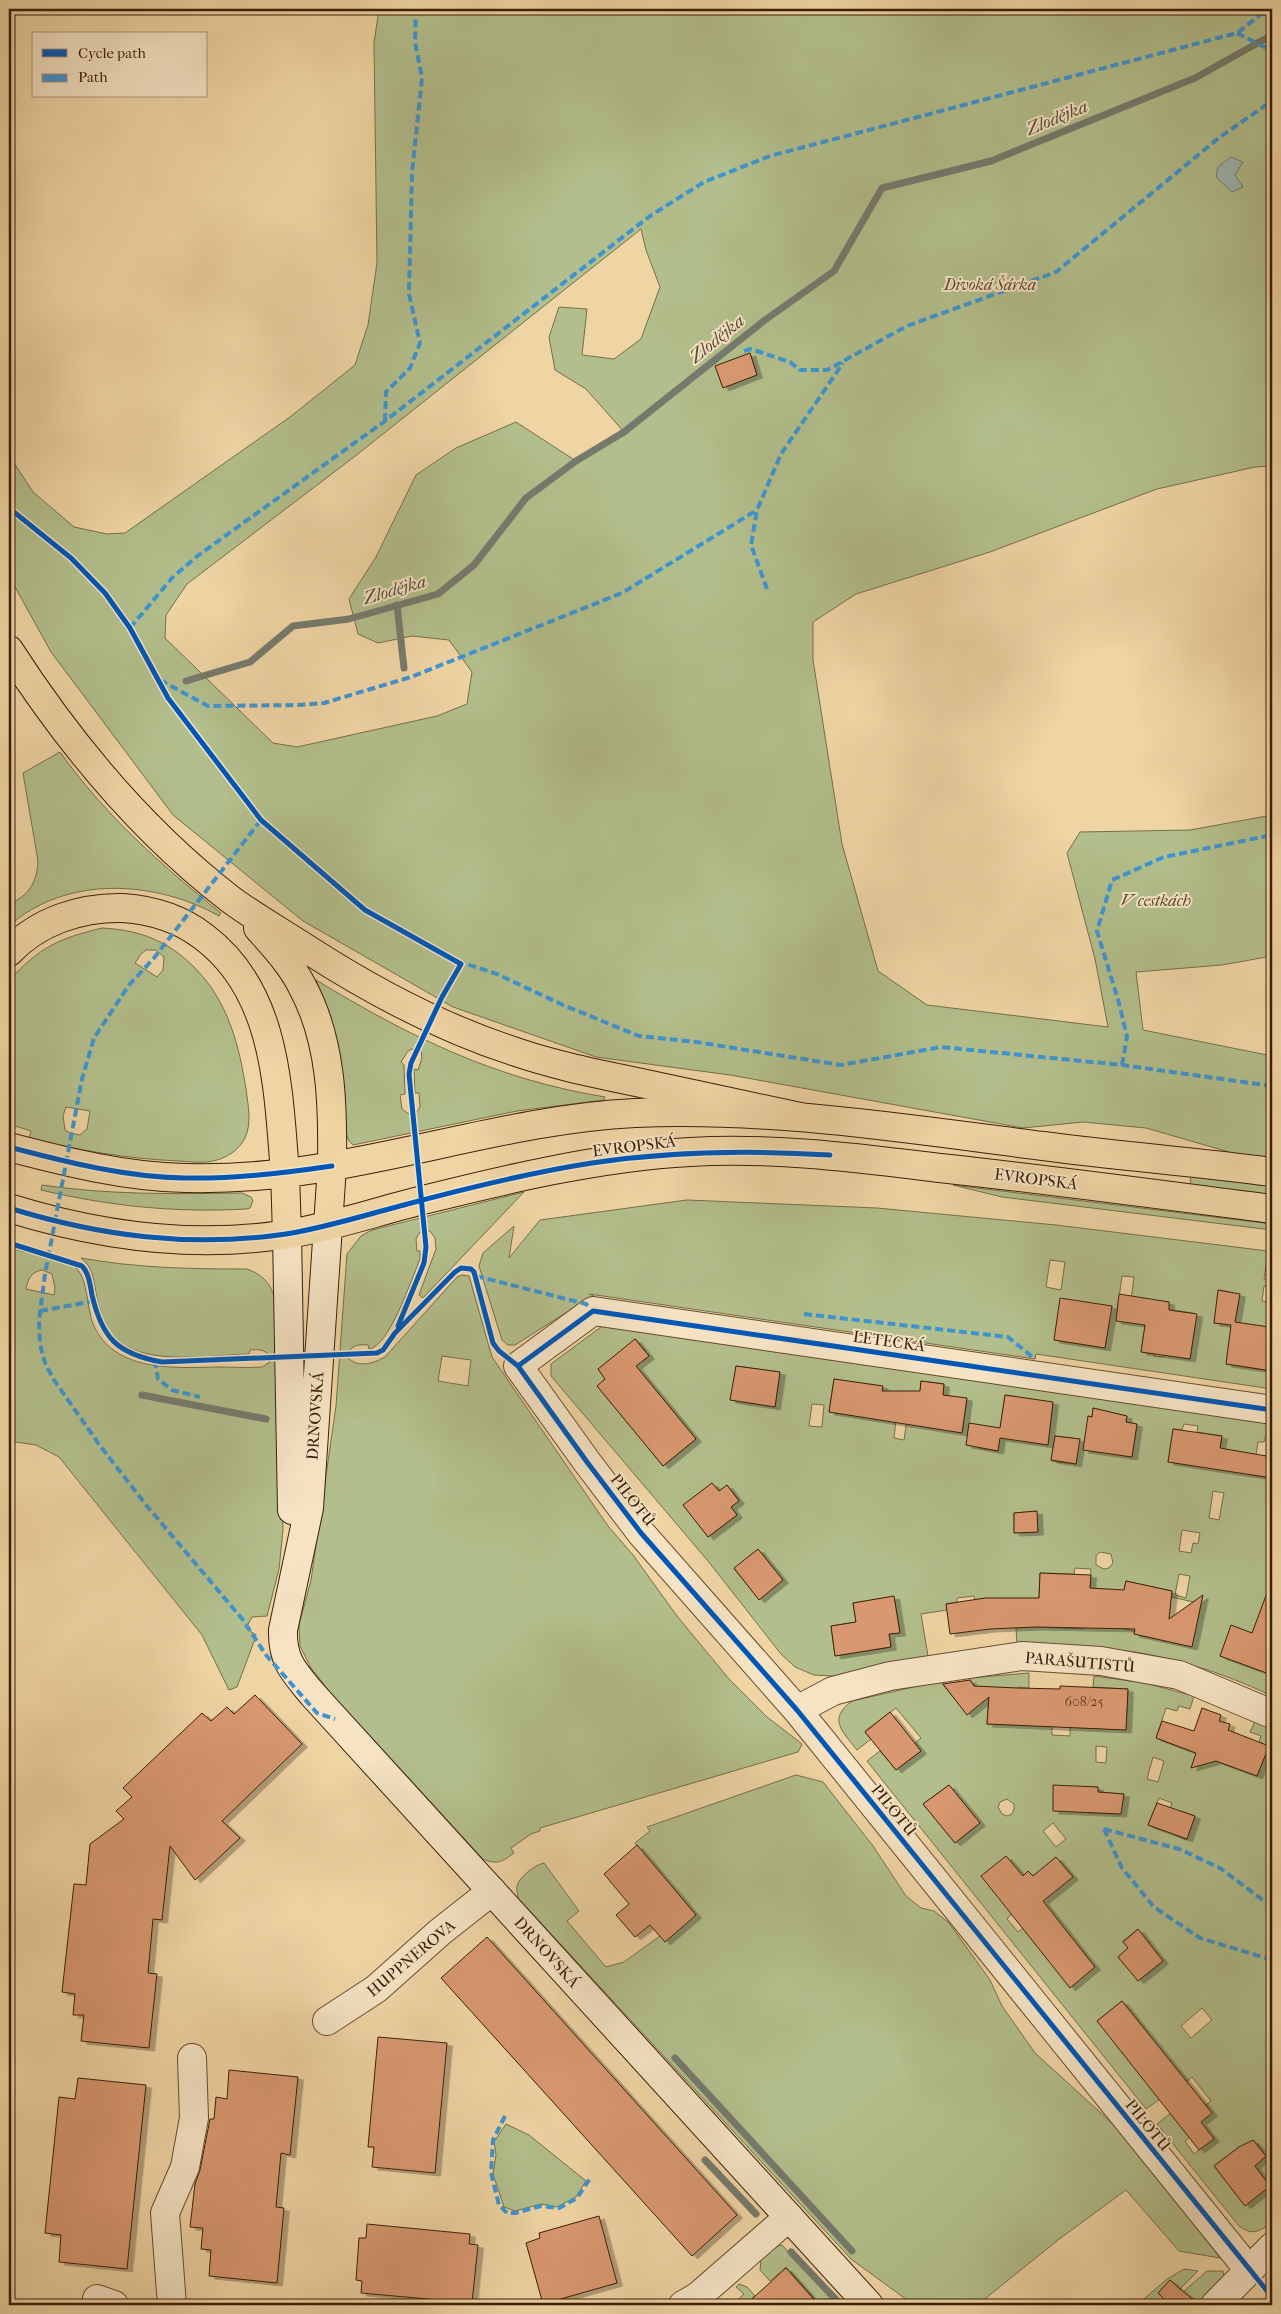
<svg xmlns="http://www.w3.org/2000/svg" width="1281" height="2314" font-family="'IM FELL French Canon',serif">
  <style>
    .green { fill: #b2be8b; stroke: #766e49; fill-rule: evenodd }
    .water { fill: #9db6b1; stroke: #767a6d }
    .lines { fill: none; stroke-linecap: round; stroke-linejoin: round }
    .stream { stroke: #767a6d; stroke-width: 7 }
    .building { fill: #d99871; stroke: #3b1f07; filter: url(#shadow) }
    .minor-casing { stroke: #684c2e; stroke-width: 30 }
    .secondary-casing { stroke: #3b1f07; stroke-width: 30 }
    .primary-casing { stroke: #3b1f07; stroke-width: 30 }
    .trunk-casing { stroke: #3b1f07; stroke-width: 30 }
    .motorway-casing { stroke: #3b1f07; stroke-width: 30 }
    .minor { stroke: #f5e3c4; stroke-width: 28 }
    .secondary { stroke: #f5e3c4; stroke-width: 28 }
    .primary { stroke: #efd4a4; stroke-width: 28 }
    .trunk { stroke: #efd4a4; stroke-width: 28 }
    .motorway { stroke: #efd4a4; stroke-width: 28 }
    .quiet { stroke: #3e94d1; stroke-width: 4; stroke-dasharray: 8 4; stroke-linecap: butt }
    .cycleway-casing { stroke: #f5e3c4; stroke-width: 8 }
    .cycleway { stroke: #0057b8; stroke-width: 5 }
    .labels { text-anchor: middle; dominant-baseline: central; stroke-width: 4; stroke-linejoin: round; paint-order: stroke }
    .number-label { font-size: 14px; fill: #623d22 }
    .park-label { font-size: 16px; font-style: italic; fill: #594728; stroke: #f5e3c4 }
    .street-label { font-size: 16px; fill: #3b1f07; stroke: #f5e3c4 }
    .water-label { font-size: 18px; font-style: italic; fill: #584c3a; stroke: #f5e3c4 }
  </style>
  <defs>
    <filter id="shadow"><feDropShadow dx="5.5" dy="3" stdDeviation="0" flood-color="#0004"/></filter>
  </defs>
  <rect width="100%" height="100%" fill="#efd4a4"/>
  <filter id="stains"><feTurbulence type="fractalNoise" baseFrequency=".004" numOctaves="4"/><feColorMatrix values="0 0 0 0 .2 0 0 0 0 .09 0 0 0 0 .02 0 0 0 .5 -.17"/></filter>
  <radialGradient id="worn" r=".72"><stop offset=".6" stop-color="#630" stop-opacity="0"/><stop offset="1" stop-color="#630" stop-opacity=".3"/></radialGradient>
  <path class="green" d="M379,9H1272V466L1255,467L1157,489L990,552L856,594L813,622V660L842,844L878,971L927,1005L1108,1027L1095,959L1067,853L1080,832L1190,830L1272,815V956L1222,965L1136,972L1143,1030L1272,1056V1158L1236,1154L1146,1128L1083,1122L1023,1128L730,1075L596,1057L453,1007L303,921L173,815L51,652L9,576V455L33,492L74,527L107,534L125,533L290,417L355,365L368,325L377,263L374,43ZM641,229L646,250L660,287L641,339L614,359L582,355L587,309L559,307L549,337L555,370L586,389L624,432L576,461L516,422L456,448L416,475L376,557L349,599L358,634L378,643L412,636L449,640L472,672L467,704L437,716L297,747L273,743L165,638L166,615L187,584L354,457ZM750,353L757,375L723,387L716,367Z
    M60,752C104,814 162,866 221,913L219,916C155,880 66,875 9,926V904C29,896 37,882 38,861L23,773Z
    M102,928C140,930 169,941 196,969C228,1002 239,1045 246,1089C248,1105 252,1123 245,1138C240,1148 231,1155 220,1159C208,1164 191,1162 179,1161C128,1159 79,1150 29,1139L31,1131L9,1124V980C41,947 57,939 102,928ZM146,950H156L164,957L163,970L157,977L135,963L141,954ZM66,1107L90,1111L87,1129L80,1135L70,1133L65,1130L63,1116Z
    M316,980C410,1037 495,1079 605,1097L604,1100L517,1111L353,1145C343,1137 346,1123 345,1112C338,1068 334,1021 316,980ZM412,1049L421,1051L422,1058L418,1070L414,1069L415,1093H419L420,1107L416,1113L410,1115L402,1109L400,1095L405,1094L404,1065L401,1062L408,1051Z
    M1191,1176L1272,1186V1196L1190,1186Z
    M42,1185C109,1195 175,1194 242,1193L251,1197L253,1201L250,1208L246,1209C176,1213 109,1206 41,1190Z
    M953,1185L1272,1224V1230L1002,1197Z
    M524,1192L423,1298L419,1295L436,1249L435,1238L430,1231L420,1232L416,1239L417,1251H420V1259C412,1278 389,1347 369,1349L368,1345C360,1344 352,1345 348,1353L349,1359C360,1368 374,1363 385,1357L457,1277L462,1275L469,1276L492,1357L608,1526L633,1555L677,1616L729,1679L767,1717L802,1744L798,1752L540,1828V1831L531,1834L511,1848L514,1853C502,1862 497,1865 483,1859L329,1691L311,1668L300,1646L299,1625L311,1580L336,1406L347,1254L361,1236L372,1230ZM442,1356L471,1360L468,1386L438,1381Z
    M687,1200L877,1208L1056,1225L1268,1251L1264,1279L1272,1281V1287L1264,1286L1262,1301L1272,1302V1300V1337L1268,1336L1269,1327L1226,1364L1272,1371V1389L1036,1354L1035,1359L589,1294L596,1297L586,1300L515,1345H508L502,1340L479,1266L483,1253L514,1226L509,1258L540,1220ZM1050,1260L1065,1262L1061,1290L1046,1287ZM1122,1276L1134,1277L1131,1300L1169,1302L1167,1313L1173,1310L1193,1313L1191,1325L1195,1326L1190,1359L1164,1355L1163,1357L1154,1356V1354L1141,1352L1145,1325L1117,1313ZM1219,1290L1230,1292L1225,1324L1214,1323ZM1110,1315L1105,1348L1054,1340Z
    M9,1248C25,1253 66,1258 77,1269C88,1280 87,1309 93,1324C114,1372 172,1368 217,1367C232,1367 247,1368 262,1367L270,1362C270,1350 260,1349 250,1350L249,1354C213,1355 146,1366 117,1340C107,1332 102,1316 98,1303C94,1287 95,1268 81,1258C136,1268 191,1269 247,1269C267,1276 273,1288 277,1308L283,1530L279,1569L267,1616L252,1617L246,1628L256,1635L255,1639L237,1687L229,1690L202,1635L59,1457L36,1445L9,1441ZM42,1270L52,1274L55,1288L54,1295L26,1289C28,1279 31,1272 42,1270Z
    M605,1324L687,1339L1272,1424V1435L1266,1434L1264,1442H1258L1253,1475L1272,1478V1615L1261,1611L1262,1671L1272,1643V1669L1269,1677L1272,1678V1696C1222,1672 1165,1654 1110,1649C1079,1646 1048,1646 1017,1645L1016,1628L1030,1627L975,1600L974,1596L957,1598V1602L946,1604L947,1610L921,1614L928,1656L833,1676L814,1675L795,1667L781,1654L708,1561L551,1376V1364ZM636,1339L649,1356L643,1361L636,1354L630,1359L696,1439L663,1466L597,1386L605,1379L598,1369ZM736,1366L780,1372L775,1407L731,1400ZM834,1379L883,1387L878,1419L829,1412ZM921,1381L944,1384L943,1395L967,1399L962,1432L938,1429L920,1391ZM1005,1395L1053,1403L1048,1445L1000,1437L998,1451L979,1448L982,1428L1000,1430ZM812,1404L824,1405L822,1427L809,1426ZM1093,1408L1127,1416L1126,1422L1137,1424L1132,1457L1108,1453L1088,1416L1092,1417ZM897,1411L908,1413L904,1440L894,1438ZM1184,1424L1198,1426L1197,1432L1222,1436L1217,1469L1168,1462L1173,1429L1182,1430ZM1055,1436L1079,1439L1076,1464L1051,1461ZM712,1483L719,1491L727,1485L739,1500L731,1507L737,1515L708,1537L684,1505ZM1213,1491L1224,1493L1219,1520L1209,1518ZM1036,1511L1038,1531L1014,1533V1513ZM1182,1530L1200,1533L1198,1544L1193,1543L1191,1553L1179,1551ZM758,1549L783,1580L759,1599L734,1569ZM1100,1552L1111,1554L1113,1563L1109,1568L1104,1569L1096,1565V1556ZM1075,1568L1091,1569L1090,1596H1084L1083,1629L1043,1627L1039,1597L1040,1573L1074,1574ZM1179,1574L1190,1576L1186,1598L1175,1595ZM1126,1581L1172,1591V1597L1193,1602L1202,1597L1192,1646L1134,1634V1631L1116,1627ZM894,1597L900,1632L889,1634L891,1647L835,1656L831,1626L856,1622L853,1603Z
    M1029,1673V1688L1018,1687L1017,1693C1006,1687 1001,1687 989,1692L987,1724L1052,1726V1735L1070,1736V1727L1126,1729L1128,1689L1093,1687L1094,1676L1145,1683L1194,1696L1190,1709L1179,1706L1177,1711L1166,1708L1156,1738L1257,1776L1268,1746L1259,1742L1261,1736L1250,1732L1256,1719L1272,1726V2221C1261,2232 1252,2236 1239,2226L1157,2124L1171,2113L1206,2105L1211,2101L1192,2077L1187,2081L1180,2074L1160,2099L1146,2109L867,1761L880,1751L896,1770L921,1751L915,1743L921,1738L896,1708L865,1731L871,1739L857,1750C843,1732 827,1719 852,1701L940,1681L967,1714L984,1700L969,1678ZM1096,1746L1107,1747L1106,1763L1096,1762ZM1153,1757L1164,1761L1158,1782L1147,1779ZM949,1785L980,1823L955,1843L923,1804ZM1090,1787H1098V1792L1124,1794L1120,1814L1089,1813ZM1159,1798L1172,1803L1162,1830L1148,1825ZM1007,1799L1014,1804V1809L1012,1814L1007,1816L1002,1814L998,1807L1000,1802ZM1181,1811L1195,1816L1186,1840L1175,1835L1183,1813ZM1053,1823L1066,1839L1056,1847L1043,1831ZM1056,1857L1073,1877L1035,1898L1045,1911L1018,1932L1007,1919C1021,1907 1014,1883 1028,1871L1033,1876ZM1064,1928L1095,1967L1070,1987ZM1138,1929L1163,1961L1145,1976L1134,1962L1127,1968L1118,1957L1128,1948L1123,1941ZM1122,2001L1153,2040L1097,2021ZM1202,2008L1212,2020L1191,2038L1181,2026ZM1204,2127L1213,2139L1194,2154L1185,2141ZM1254,2140L1266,2156L1255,2166L1270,2186L1245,2205L1214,2166L1239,2147Z
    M796,1775L823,1782L873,1846L906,1896L921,1908L934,1911L949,1923L990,1980L1002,2006L1035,2053L1115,2126L1162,2181L1220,2258L1179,2251L1126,2190L1058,2240L986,2298L991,2305H914L851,2259L518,1898C518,1895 516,1889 517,1886C520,1876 535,1865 544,1863L579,1911L567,1921L606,1967L624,1962L660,1936L696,1915L635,1843L650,1831L647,1827Z
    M506,2124L529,2135L586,2181L576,2197L557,2207L541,2204L515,2211L504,2207L493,2174L496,2155L494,2142Z
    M782,2245L837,2305H820L786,2267L770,2281L760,2270L761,2259L774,2247Z
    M1184,2269L1198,2271L1180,2289L1170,2280L1158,2293L1170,2305H1141L1139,2303L1166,2280Z
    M1207,2271H1223L1224,2279L1198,2305H1181L1189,2298L1183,2292Z
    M739,2284L747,2287L755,2296L744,2305H720L728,2299L733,2304L744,2294L736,2287Z"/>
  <path class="water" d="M1231,157L1243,162L1235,175L1243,187L1232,192L1216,177L1218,167Z"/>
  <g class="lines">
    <path class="stream" d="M397,605L404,668
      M186,681L250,662L293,626L349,619L438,594L474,565L526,498L576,461L624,432L765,320L834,271L882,188L991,161L1195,78L1272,35
      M9,1295H11
      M142,1395L266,1419
      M675,2058L852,2251
      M705,2160L756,2214
      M791,2252L841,2305"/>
  </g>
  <path class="building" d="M750,353L757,375L723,388L715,366Z
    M1218,1290L1240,1294L1235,1322L1269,1327L1268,1336L1272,1337V1371L1226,1364L1231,1325L1214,1323Z
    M1119,1294L1169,1302V1310L1197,1314L1190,1359L1141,1352L1145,1325L1116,1321Z
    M1060,1298L1112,1306L1105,1348L1054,1340Z
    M635,1339L649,1356L636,1366L696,1439L663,1466L597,1386L605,1379L598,1369Z
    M736,1366L780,1372L775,1407L730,1400Z
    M834,1379L883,1386L882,1391H920L921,1381L944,1384L943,1395L967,1398L962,1433L829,1412Z
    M1005,1395L1053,1402L1048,1445L1000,1438L998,1451L966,1445L969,1423L1000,1428Z
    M1093,1408L1127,1416L1126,1422L1137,1424L1132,1457L1083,1450L1088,1416L1092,1417Z
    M1173,1429L1222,1436L1220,1448L1272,1457V1478L1168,1462Z
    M1055,1436L1080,1439L1076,1464L1051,1460Z
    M712,1483L719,1491L727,1485L739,1501L731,1507L737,1515L708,1537L683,1505Z
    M1037,1511L1038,1532L1014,1533V1513Z
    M758,1549L783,1580L759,1600L734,1568Z
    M1040,1573L1091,1575L1090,1588L1124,1590L1126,1581L1172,1591L1169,1619L1203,1595L1192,1647L1134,1634L1135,1629L1036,1627L990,1629L950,1634L946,1604L985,1598H1039Z
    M1270,1585H1272V1675L1220,1656L1231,1625L1252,1633Z
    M894,1596L900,1633L889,1634L891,1647L835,1656L831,1626L856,1622L853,1603Z
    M970,1680L974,1686L1017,1688L1060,1689V1686L1128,1689L1126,1730L987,1724L989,1697L967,1715L943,1684Z
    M255,1695L302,1744L222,1821L240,1838L195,1880L170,1846L162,1920L153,1919L148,1973L157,1974L149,2048L81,2041L84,2015H73L75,1994L62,1992L74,1884L86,1885L90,1844L124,1819L116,1811L132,1797L123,1788L202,1713L211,1721L227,1707L234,1714Z
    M1202,1708L1221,1715L1219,1721L1230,1724L1228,1730L1269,1746L1257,1776L1216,1761L1191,1768L1196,1753L1156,1738L1162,1721L1194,1731Z
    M890,1712L921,1751L896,1770L865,1732Z
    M949,1785L980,1823L955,1843L923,1804Z
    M1053,1785L1098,1787V1792L1124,1794L1121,1814L1053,1811Z
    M1157,1803L1195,1816L1187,1839L1148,1825Z
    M637,1845L696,1915L665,1942L650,1925L635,1937L616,1915L629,1904L604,1874Z
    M1006,1856L1023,1876L1028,1871L1033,1876L1056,1857L1073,1877L1043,1901L1095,1967L1070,1988L981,1876Z
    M1138,1929L1163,1961L1138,1981L1118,1957L1128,1948L1123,1942Z
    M487,1937L737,2215L692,2256L441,1978Z
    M1122,2001L1212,2113L1201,2122L1214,2139L1199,2150L1097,2021Z
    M378,2037L447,2043L435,2173L372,2167L374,2147H368Z
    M229,2070L298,2077L290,2155L281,2153L276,2207L284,2208L277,2283L209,2276L211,2250L201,2249L203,2228L190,2227L195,2184L200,2170L210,2119H214L216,2097L227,2099Z
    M78,2078L146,2085L127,2269L59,2262L61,2235L45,2233L59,2097L75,2099Z
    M1253,2140L1266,2156L1255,2166L1270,2186L1245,2206L1214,2166L1239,2147Z
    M599,2216L617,2283L543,2304L526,2243L540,2238L539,2233Z
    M367,2224L470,2234L469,2244L478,2245L472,2303L361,2293L362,2281L356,2280L359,2238H366Z
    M786,2268L819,2305H745L763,2289Z
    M1170,2280L1180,2289L1200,2305H1170L1158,2293Z"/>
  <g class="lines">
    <defs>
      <path id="minor" d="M797,1710L833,1691L890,1676L1022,1656L1101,1661L1179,1675L1272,1714
        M327,2021L376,1989L440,1932L492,1891
        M1249,2270L797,1710L641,1533L587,1462L518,1366L593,1311L1272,1410
        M97,2299L114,2305
        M172,2305L165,2213L185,2167L194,2118L192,2058
        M683,2305L697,2297L789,2217
        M1215,2305L1272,2247"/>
      <path id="secondary" d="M328,1226L309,1508L283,1630C282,1662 295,1673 314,1696L869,2305
        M287,1234L292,1510"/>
      <path id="primary" d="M9,1147C66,1162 126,1177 185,1178C234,1179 284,1175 332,1166C433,1149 532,1118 635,1113C772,1107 907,1129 1043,1146C1119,1156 1196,1162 1272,1172
        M285,1173L287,1234
        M9,1208C99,1236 194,1249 288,1234C332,1227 375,1212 419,1201C507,1179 599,1157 690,1152C774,1147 857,1158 940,1168C1051,1180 1162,1195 1272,1209
        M328,1226L332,1166"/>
      <path id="trunk" d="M9,650C69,743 142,831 230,899C254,917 281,932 307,949C372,991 441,1028 516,1052C557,1066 599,1074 641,1083C694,1094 747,1106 800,1117
        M258,928C274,946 291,964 302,986C332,1041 333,1106 332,1166"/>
      <path id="motorway" d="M9,952C38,921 81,907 123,908C152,910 181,919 204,937C277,992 278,1089 285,1173"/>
    </defs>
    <use href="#minor" class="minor-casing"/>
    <use href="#secondary" class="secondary-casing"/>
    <use href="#primary" class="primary-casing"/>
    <use href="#trunk" class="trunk-casing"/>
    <use href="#motorway" class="motorway-casing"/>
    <use href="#minor" class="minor"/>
    <use href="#secondary" class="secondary"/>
    <use href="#primary" class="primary"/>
    <use href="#trunk" class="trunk"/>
    <use href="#motorway" class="motorway"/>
    <path class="quiet" d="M1237,33L1272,51
      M744,351L751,349L790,362L800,370H827L907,326L1056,272L1220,137L1272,101
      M385,421L386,392L410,368L420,343L409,294L412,173L422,78L415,42L416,9
      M767,589L751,545L757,510L781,454L843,363
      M130,628L172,578L196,557L385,421L650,216L704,182L770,156L1237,33L1268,9
      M160,680L208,706L300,705L324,703L411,677L622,593L757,510
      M261,820L154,958L129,985L94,1038L82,1079L45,1274L39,1321L40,1344L45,1363L54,1380L101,1447L147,1506L243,1620L266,1655L317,1713L335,1719
      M457,961L497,974L563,1005L639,1036L696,1042L841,1065L941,1047L1122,1065L1272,1086
      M1122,1065L1127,1037L1119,1003L1097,931L1112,880L1164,857L1272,835
      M476,1276L586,1304L593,1311
      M40,1311L94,1301
      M804,1314L1008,1337L1035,1359
      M155,1360L158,1379L172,1390L200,1397
      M1104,1829L1122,1868L1154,1907L1200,1938L1272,1960
      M1104,1829L1179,1849L1220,1868L1272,1907
      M505,2116L493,2140L491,2173L499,2205L507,2213H515L541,2206L559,2208L577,2198L591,2177"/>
    <defs>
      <path id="cycleway" d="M9,508L71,558L105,593L130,628L168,698L261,820L365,910L461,964L442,997L411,1063L409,1074L426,1247L424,1263L398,1326
        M9,1147C66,1162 125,1177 184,1178C234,1179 283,1173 332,1166
        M9,1208C100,1236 190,1248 286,1234C324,1228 362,1216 400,1206C463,1189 527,1173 592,1163C672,1151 750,1150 830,1155
        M9,1243L82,1266C89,1273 90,1285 92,1295C102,1338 117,1354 162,1362L377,1353L383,1350L395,1333L455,1272L461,1268L471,1269L474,1272L493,1343L499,1351L518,1366L587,1462L641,1533L797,1710L1272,2297
        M518,1366L593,1311L1272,1410"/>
    </defs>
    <use href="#cycleway" class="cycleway-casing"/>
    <use href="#cycleway" class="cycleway"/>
  </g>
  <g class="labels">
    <g class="number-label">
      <text x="1084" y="1701">608/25</text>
    </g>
    <g class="park-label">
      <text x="990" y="284">Divoká Šárka</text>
      <text x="1156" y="900">V cestkách</text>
    </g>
    <g class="street-label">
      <text transform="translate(634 1146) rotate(-7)">EVROPSKÁ</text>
      <text transform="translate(1036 1179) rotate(7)">EVROPSKÁ</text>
      <text transform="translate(889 1341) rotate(8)">LETECKÁ</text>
      <text transform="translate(315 1416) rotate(-86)">DRNOVSKÁ</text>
      <text transform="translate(633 1500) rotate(52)">PILOTŮ</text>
      <text transform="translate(1080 1662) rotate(5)">PARAŠUTISTŮ</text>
      <text transform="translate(894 1810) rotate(51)">PILOTŮ</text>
      <text transform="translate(547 1952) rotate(48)">DRNOVSKÁ</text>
      <text transform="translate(411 1958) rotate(-40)">HUPPNEROVA</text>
      <text transform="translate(1148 2125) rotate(51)">PILOTŮ</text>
    </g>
    <g class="water-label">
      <text transform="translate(1057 118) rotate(-22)">Zlodějka</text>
      <text transform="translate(717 339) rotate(-39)">Zlodějka</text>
      <text transform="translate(395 590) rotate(-16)">Zlodějka</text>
    </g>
  </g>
  <rect width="1281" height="2314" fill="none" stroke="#efd4a4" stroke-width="30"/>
  <rect x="10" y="10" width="1261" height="2294" fill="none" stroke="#3b1f07" stroke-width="2.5"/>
  <rect x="15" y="15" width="1251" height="2284" fill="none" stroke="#3b1f07"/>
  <rect x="32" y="32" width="175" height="65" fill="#f5e3c4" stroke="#ab9578"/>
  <rect x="42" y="49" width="25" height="8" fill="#0057b8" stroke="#ab9578"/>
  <text x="78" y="58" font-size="15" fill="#3b1f07">Cycle path</text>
  <rect x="42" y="74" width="25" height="8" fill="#3e94d1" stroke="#ab9578"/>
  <text x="78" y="82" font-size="15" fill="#3b1f07">Path</text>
  <rect width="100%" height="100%" filter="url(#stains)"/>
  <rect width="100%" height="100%" fill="url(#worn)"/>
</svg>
